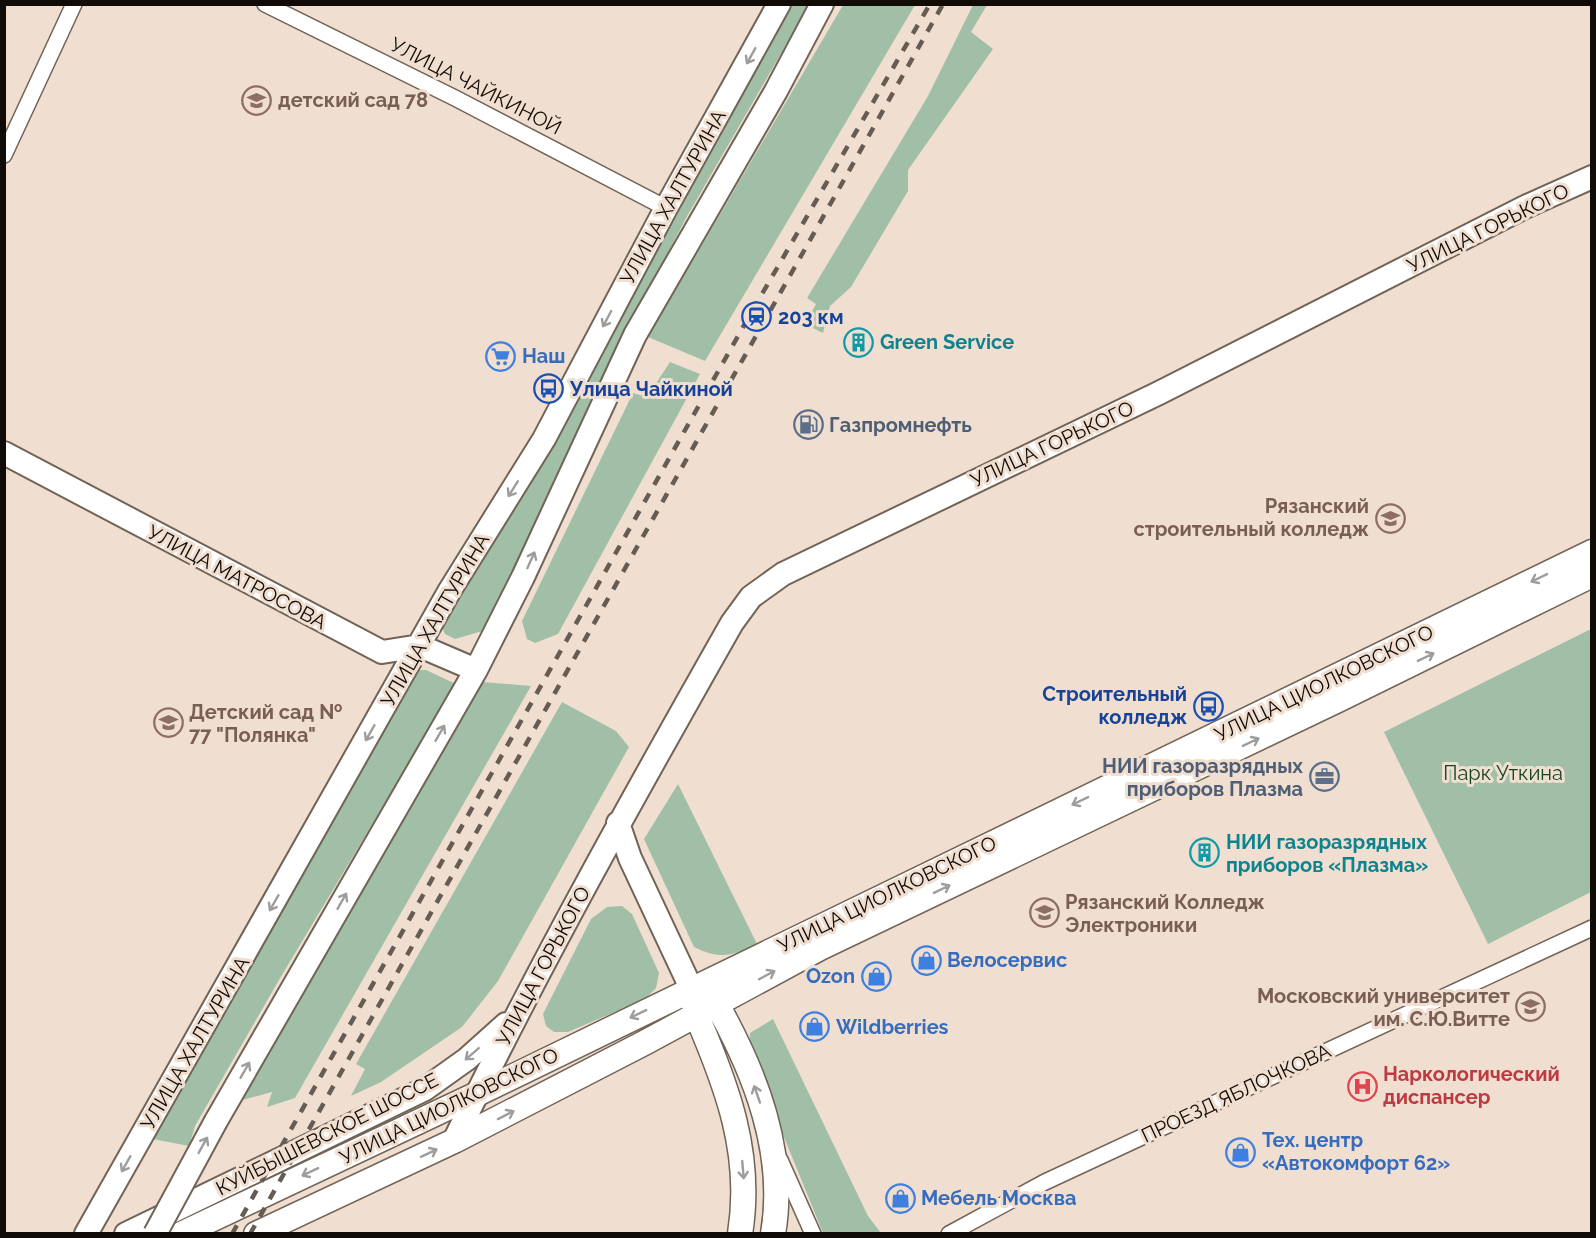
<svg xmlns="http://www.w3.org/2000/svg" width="1596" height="1238" font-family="Raleway,sans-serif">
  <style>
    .green { fill: #a1bfa6 }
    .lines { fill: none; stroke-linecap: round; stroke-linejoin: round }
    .street-casing { stroke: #716355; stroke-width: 18 }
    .secondary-casing { stroke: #716355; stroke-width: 26 }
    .primary-casing { stroke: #716355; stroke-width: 27 }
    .street { stroke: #fff; stroke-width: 15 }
    .secondary { stroke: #fff; stroke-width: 22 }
    .primary { stroke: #fff; stroke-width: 24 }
    .rail { stroke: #665c53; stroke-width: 4.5; stroke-dasharray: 10 10; stroke-linecap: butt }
    .secondary-bridge-casing { stroke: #716355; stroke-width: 26; stroke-linecap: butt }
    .secondary-bridge { stroke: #fff; stroke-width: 22 }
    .oneway { stroke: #9f9d9b }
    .labels { text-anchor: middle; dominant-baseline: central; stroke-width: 6; stroke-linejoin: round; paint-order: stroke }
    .street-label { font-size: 20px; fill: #100b06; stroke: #f0dfd0 }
    .education-label { font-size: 20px; font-weight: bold; fill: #785e54; stroke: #f0dfd0; text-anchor: start }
    .transit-label { font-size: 20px; font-weight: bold; fill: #164399; stroke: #f0dfd0; text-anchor: start }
    .culture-label { font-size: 20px; font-weight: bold; fill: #0d838f; stroke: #f0dfd0; text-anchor: start }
    .shop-label { font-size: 20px; font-weight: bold; fill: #366cbe; stroke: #f0dfd0; text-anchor: start }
    .service-label { font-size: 20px; font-weight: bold; fill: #4e5e75; stroke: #f0dfd0; text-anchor: start }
    .park-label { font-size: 20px; fill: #0f4621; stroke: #f0dfd0 }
    .health-label { font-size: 20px; font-weight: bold; fill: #be3a42; stroke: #f0dfd0; text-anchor: start }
  </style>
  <rect width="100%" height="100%" fill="#f0dfd0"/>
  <path class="green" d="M790,5H809L686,218L625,335L486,630L455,639L445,634L441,625Z
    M843,5H915L705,361L648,337Z
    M973,5H987L971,32L993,49L908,170V191L851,287L830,306L823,333L805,324L816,304L807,298L928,96Z
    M670,362L700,374L558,634L535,643L527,639L522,621L633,393L647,397Z
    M1591,629V892L1488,944L1384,732Z
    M417,670H426L456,684L279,980L195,1126L189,1146L153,1139Z
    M482,682L531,686L295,1098L267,1107L272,1092L239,1101L338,925Z
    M562,702L616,731L629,747L498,981L462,1027L381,1082L351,1096L365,1069L356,1064Z
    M678,784L757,944C732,956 721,960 694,947L644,839Z
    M622,906L632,914L659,973L656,988L645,999L568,1032H554L546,1026L543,1014L591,919L607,907Z
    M773,1019L868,1216L881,1233H823L749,1051L750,1033Z"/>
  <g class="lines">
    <defs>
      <path id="street" d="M265,4L455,98L666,208
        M4,155L74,4
        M780,1160L813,1234
        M949,1234L1045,1182L1592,928"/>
      <path id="secondary" d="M4,453L382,652L420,646L476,670
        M618,823L630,858L691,988
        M216,1121L476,670L523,577L635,335L776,91L822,4
        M454,1141C539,965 635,794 732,623L751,597L783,574L1159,393L1525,207L1592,177
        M86,1234L450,590L544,439L666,208L779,4
        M126,1234L425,1089L467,1059L506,1024"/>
      <path id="primary" d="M693,1000L696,1014C727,1086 753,1154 740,1234
        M716,1003C755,1072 787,1153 773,1234
        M181,1234L477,1094L1592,552
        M256,1234L454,1141L646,1042L820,948L1340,699L1592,575"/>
    </defs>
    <use href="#street" class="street-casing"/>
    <use href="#secondary" class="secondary-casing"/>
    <use href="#primary" class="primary-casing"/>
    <use href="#street" class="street"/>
    <use href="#secondary" class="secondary"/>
    <use href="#primary" class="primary"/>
    <path class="rail" d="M232,1234L751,313L930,4
      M250,1234L943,4"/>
    <defs>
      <path id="secondary-bridge" d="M155,1234L216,1121"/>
    </defs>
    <use href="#secondary-bridge" class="secondary-bridge-casing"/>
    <use href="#secondary-bridge" class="secondary-bridge"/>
  </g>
  <defs><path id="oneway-shaft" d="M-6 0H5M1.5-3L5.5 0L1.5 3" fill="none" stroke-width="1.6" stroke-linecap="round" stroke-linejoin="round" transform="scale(1.5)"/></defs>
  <g class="oneway">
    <use href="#oneway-shaft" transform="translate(751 56) rotate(119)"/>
    <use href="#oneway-shaft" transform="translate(607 319) rotate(118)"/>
    <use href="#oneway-shaft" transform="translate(513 489) rotate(122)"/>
    <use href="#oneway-shaft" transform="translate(531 560) rotate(-66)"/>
    <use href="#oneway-shaft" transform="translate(1539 578) rotate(154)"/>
    <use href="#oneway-shaft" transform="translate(1426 657) rotate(-26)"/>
    <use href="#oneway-shaft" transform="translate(370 733) rotate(120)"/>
    <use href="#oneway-shaft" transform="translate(440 733) rotate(-60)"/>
    <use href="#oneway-shaft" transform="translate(1251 742) rotate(-26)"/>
    <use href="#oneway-shaft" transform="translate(1080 801) rotate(154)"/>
    <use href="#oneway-shaft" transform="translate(942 889) rotate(-26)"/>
    <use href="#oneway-shaft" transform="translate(342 901) rotate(-60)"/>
    <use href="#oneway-shaft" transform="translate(274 903) rotate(120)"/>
    <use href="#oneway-shaft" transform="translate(767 975) rotate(-28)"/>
    <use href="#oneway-shaft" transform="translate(638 1014) rotate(154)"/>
    <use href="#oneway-shaft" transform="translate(472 1054) rotate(139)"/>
    <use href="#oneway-shaft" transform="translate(245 1070) rotate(-60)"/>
    <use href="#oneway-shaft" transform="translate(757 1094) rotate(-109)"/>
    <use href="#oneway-shaft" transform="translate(506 1115) rotate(-27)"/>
    <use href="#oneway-shaft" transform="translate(203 1145) rotate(-61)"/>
    <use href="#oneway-shaft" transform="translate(429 1153) rotate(-25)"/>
    <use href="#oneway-shaft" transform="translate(126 1164) rotate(120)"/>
    <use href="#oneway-shaft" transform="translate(743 1170) rotate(85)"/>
    <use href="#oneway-shaft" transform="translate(310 1172) rotate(155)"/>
  </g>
  <defs>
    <symbol id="school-ring" viewBox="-11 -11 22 22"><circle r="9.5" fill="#f0dfd0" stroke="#8d6e63" stroke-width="1.5"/><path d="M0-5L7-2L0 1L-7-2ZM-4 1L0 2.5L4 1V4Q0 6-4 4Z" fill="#8d6e63"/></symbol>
    <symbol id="station-ring" viewBox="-11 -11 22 22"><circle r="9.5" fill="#f0dfd0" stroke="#1a4fb4" stroke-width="1.5"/><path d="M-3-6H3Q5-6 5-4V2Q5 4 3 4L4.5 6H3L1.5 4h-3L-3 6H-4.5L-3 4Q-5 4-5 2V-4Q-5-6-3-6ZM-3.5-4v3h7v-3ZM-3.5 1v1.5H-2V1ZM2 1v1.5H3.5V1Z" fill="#1a4fb4"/></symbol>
    <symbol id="building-ring" viewBox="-11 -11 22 22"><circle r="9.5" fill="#f0dfd0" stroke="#0f9aa8" stroke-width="1.5"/><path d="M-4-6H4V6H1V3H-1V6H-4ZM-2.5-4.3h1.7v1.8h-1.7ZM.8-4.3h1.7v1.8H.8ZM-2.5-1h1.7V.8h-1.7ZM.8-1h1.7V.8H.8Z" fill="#0f9aa8"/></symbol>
    <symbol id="supermarket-ring" viewBox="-11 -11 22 22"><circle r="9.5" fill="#f0dfd0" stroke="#3f7fe0" stroke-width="1.5"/><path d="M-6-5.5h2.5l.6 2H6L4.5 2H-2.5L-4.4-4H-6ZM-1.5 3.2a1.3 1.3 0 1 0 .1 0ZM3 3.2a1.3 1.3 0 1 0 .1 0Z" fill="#3f7fe0"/></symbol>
    <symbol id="bus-ring" viewBox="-11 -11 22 22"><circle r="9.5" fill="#f0dfd0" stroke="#1a4fb4" stroke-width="1.5"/><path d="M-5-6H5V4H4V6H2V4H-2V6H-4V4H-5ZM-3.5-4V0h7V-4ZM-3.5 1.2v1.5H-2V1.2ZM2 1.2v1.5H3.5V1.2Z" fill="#1a4fb4"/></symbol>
    <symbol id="fuel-ring" viewBox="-11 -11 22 22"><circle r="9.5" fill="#f0dfd0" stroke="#5c6f8a" stroke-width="1.5"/><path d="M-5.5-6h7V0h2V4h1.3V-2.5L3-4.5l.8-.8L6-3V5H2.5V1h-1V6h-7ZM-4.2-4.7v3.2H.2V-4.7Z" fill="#5c6f8a"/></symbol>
    <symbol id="university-ring" viewBox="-11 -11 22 22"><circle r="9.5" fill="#f0dfd0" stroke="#8d6e63" stroke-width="1.5"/><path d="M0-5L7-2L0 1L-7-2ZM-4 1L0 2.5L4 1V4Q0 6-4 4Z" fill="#8d6e63"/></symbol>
    <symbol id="office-ring" viewBox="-11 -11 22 22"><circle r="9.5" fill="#f0dfd0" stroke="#5c6f8a" stroke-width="1.5"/><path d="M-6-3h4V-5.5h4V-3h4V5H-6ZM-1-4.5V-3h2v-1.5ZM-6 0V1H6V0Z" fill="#5c6f8a"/></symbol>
    <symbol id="shop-ring" viewBox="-11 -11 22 22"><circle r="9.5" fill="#f0dfd0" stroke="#3f7fe0" stroke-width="1.5"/><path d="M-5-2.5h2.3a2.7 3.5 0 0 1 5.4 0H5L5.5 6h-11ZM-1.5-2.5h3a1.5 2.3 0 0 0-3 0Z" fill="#3f7fe0"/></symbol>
    <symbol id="hospital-ring" viewBox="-11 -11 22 22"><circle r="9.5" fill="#f0dfd0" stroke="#e0444e" stroke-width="1.5"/><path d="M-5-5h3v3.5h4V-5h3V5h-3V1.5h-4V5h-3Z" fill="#e0444e"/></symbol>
  </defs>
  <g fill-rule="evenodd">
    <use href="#school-ring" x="240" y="84" width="33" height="33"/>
    <use href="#station-ring" x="740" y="300" width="33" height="33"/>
    <use href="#building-ring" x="842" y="326" width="33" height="33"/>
    <use href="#supermarket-ring" x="484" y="340" width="33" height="33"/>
    <use href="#bus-ring" x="532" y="372" width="33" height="33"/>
    <use href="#fuel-ring" x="792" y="408" width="33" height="33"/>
    <use href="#university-ring" x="1374" y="502" width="33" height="33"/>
    <use href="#bus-ring" x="1192" y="690" width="33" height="33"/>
    <use href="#school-ring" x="152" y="706" width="33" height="33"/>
    <use href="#office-ring" x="1308" y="760" width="33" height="33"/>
    <use href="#building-ring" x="1188" y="836" width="33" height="33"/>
    <use href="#university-ring" x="1028" y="896" width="33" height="33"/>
    <use href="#shop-ring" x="910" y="944" width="33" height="33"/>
    <use href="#shop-ring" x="860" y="960" width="33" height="33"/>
    <use href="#university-ring" x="1514" y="990" width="33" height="33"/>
    <use href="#shop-ring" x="798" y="1010" width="33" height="33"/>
    <use href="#hospital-ring" x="1346" y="1070" width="33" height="33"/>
    <use href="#shop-ring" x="1224" y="1136" width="33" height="33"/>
    <use href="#shop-ring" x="884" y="1182" width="33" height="33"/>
  </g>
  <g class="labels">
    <g class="street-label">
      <text transform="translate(476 86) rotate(27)">УЛИЦА ЧАЙКИНОЙ</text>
      <text transform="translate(673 197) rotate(-61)">УЛИЦА ХАЛТУРИНА</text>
      <text transform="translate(1488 228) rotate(-26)">УЛИЦА ГОРЬКОГО</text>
      <text transform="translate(1052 444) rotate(-25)">УЛИЦА ГОРЬКОГО</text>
      <text transform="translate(237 577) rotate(28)">УЛИЦА МАТРОСОВА</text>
      <text transform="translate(435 620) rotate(-60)">УЛИЦА ХАЛТУРИНА</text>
      <text transform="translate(1324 683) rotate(-26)">УЛИЦА ЦИОЛКОВСКОГО</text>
      <text transform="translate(887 894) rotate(-26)">УЛИЦА ЦИОЛКОВСКОГО</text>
      <text transform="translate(543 966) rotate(-62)">УЛИЦА ГОРЬКОГО</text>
      <text transform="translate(195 1043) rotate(-60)">УЛИЦА ХАЛТУРИНА</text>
      <text transform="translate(1236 1093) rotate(-25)">ПРОЕЗД ЯБЛОЧКОВА</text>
      <text transform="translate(449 1106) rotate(-26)">УЛИЦА ЦИОЛКОВСКОГО</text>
      <text transform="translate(327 1134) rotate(-27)">КУЙБЫШЕВСКОЕ ШОССЕ</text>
    </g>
    <g class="education-label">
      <text x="278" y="100">детский сад 78</text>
      <text x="1369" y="506" text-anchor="end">Рязанский<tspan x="1369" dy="23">строительный колледж</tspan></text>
      <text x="189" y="712">Детский сад №<tspan x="189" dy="23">77 "Полянка"</tspan></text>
      <text x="1065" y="902">Рязанский Колледж<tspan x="1065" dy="23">Электроники</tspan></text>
      <text x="1510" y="996" text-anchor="end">Московский университет<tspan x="1510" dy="23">им. С.Ю.Витте</tspan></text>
    </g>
    <g class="transit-label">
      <text x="778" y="317">203 км</text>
      <text x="570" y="389">Улица Чайкиной</text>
      <text x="1187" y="694" text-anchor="end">Строительный<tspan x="1187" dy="23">колледж</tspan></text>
    </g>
    <g class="culture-label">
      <text x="880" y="342">Green Service</text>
      <text x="1226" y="842">НИИ газоразрядных<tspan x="1226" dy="23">приборов «Плазма»</tspan></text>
    </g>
    <g class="shop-label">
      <text x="522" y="356">Наш</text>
      <text x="947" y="960">Велосервис</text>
      <text x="855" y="976" text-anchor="end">Ozon</text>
      <text x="836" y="1027">Wildberries</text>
      <text x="1262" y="1140">Тех. центр<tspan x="1262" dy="23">«Автокомфорт 62»</tspan></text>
      <text x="921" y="1198">Мебель Москва</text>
    </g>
    <g class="service-label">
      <text x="829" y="425">Газпромнефть</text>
      <text x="1303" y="766" text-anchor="end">НИИ газоразрядных<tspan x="1303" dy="23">приборов Плазма</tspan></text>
    </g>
    <g class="park-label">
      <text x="1503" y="773">Парк Уткина</text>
    </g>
    <g class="health-label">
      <text x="1383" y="1074">Наркологический<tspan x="1383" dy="23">диспансер</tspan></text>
    </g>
  </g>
  <rect width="1596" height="1238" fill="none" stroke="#100b06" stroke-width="12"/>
</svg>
